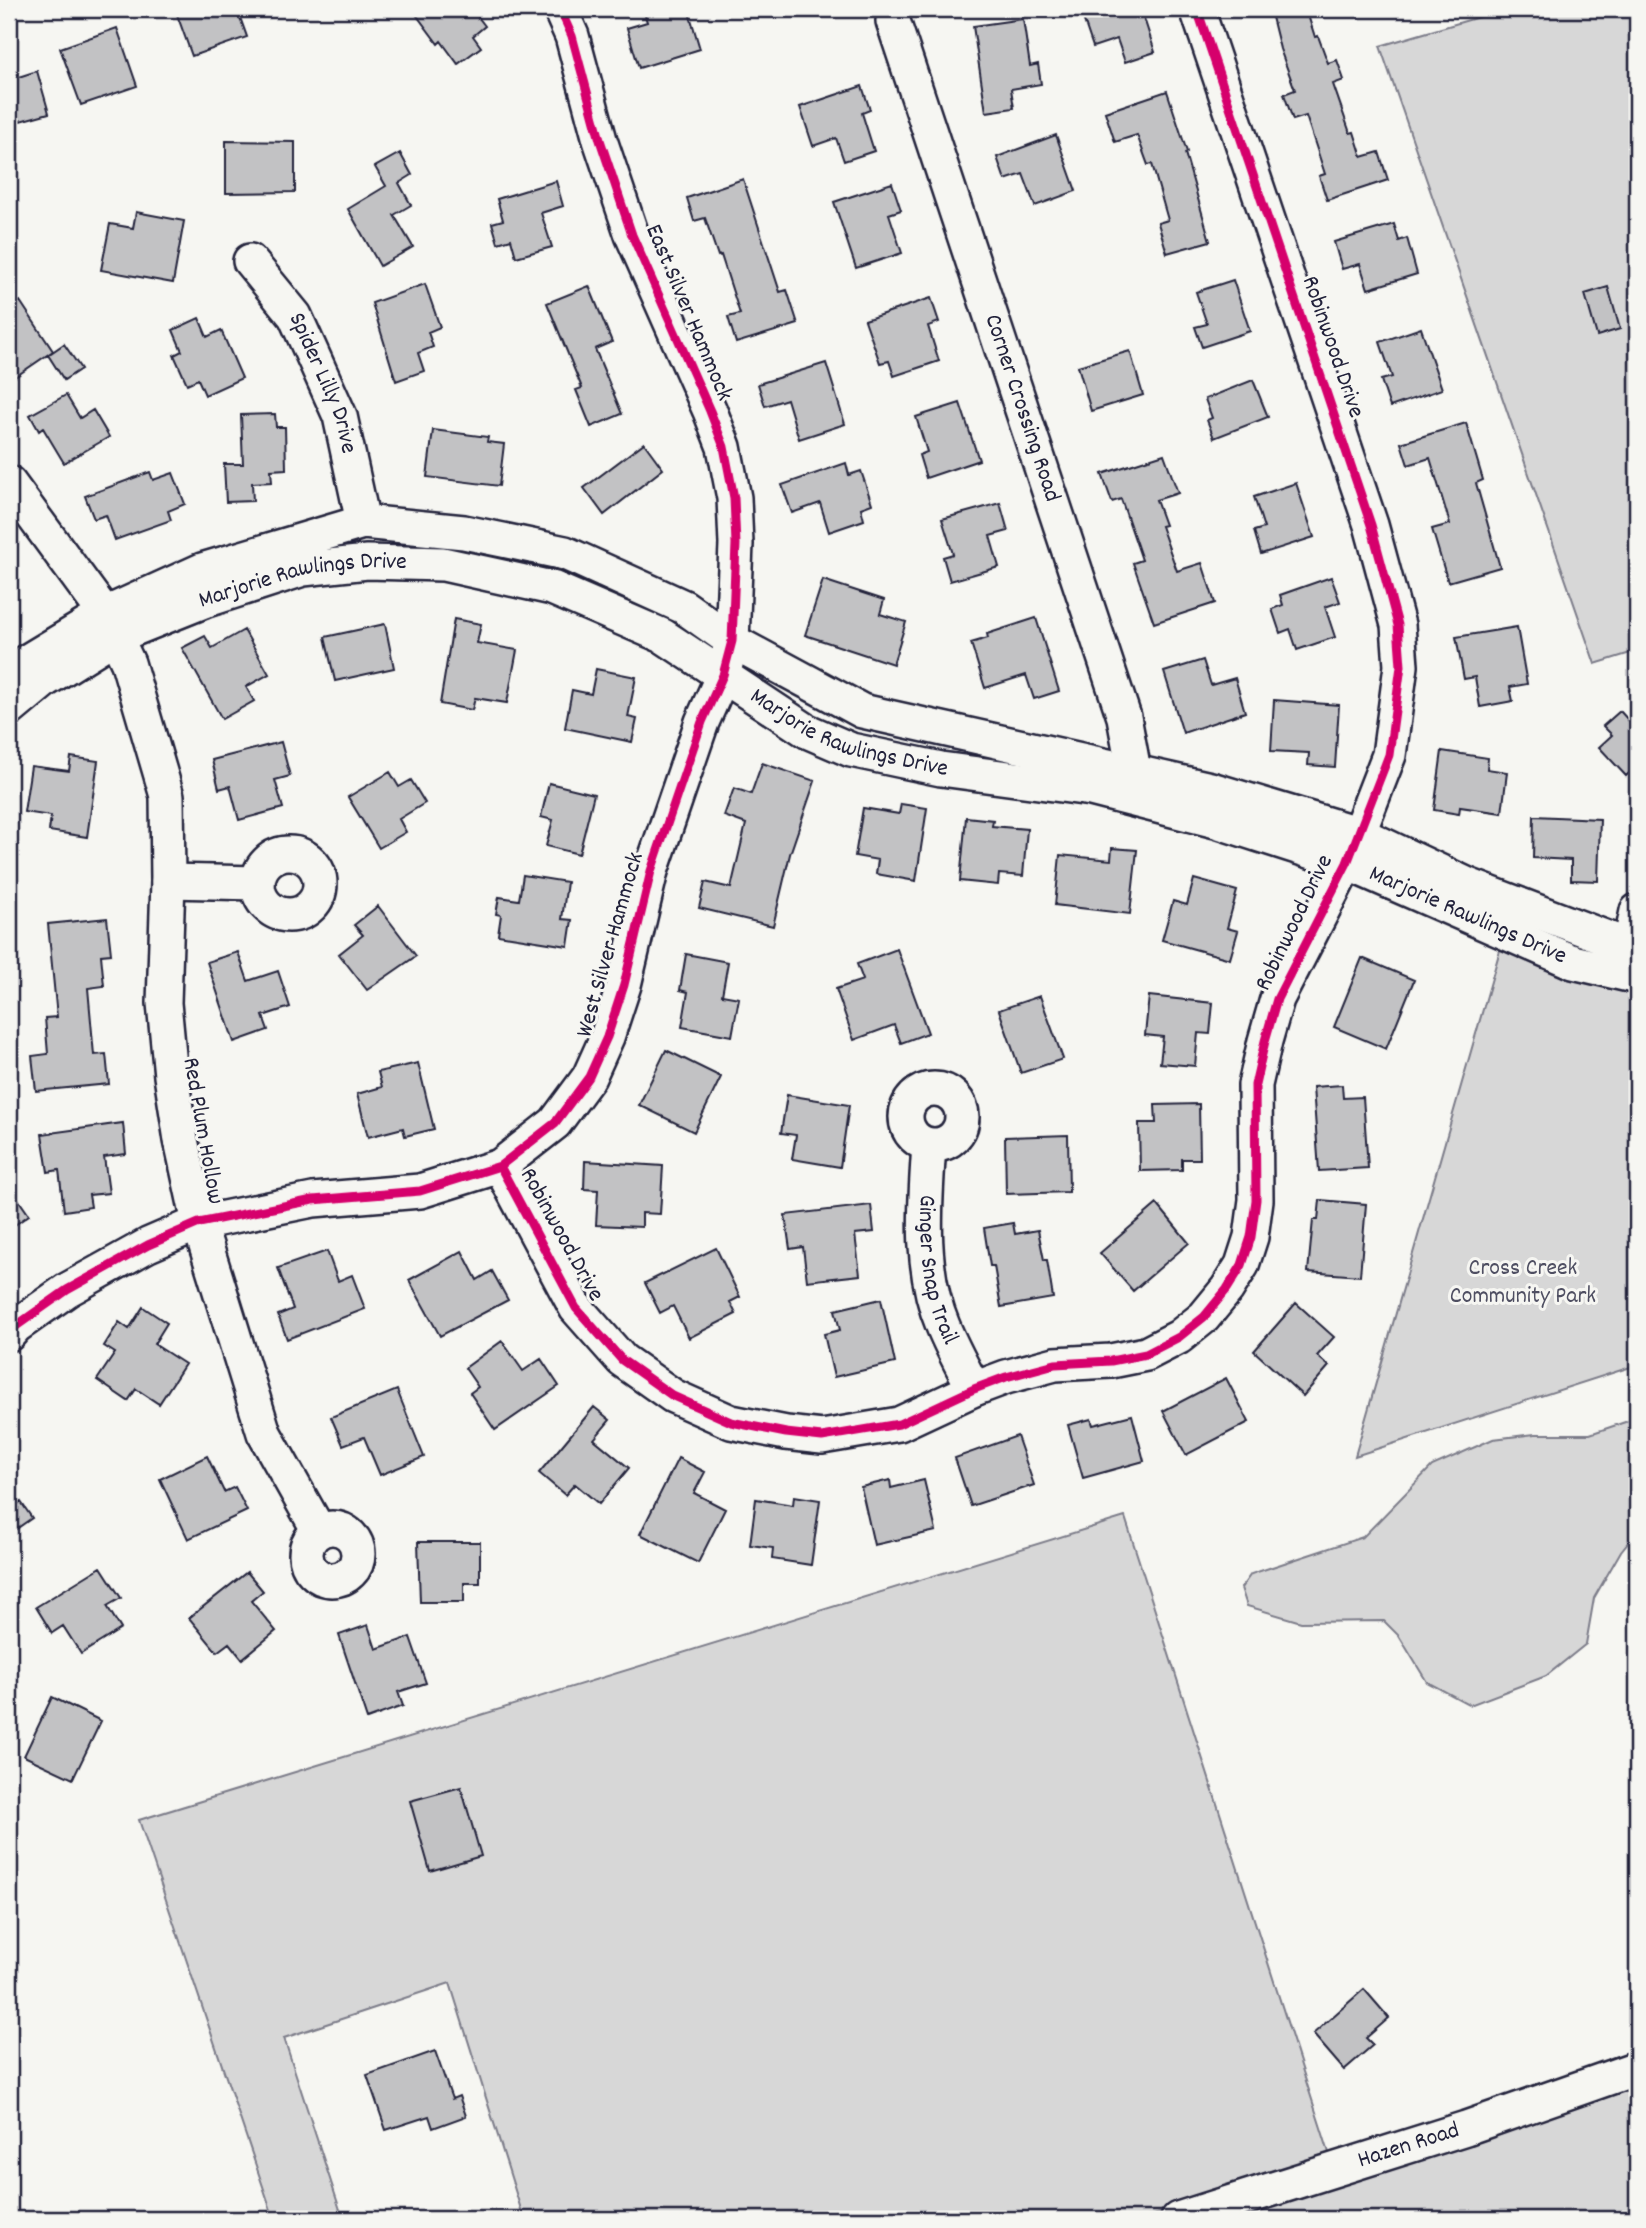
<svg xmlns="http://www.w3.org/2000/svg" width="1646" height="2228" font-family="Dekko,sans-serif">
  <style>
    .green { fill: #d7d7d7; stroke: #7c7c89; stroke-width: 2 }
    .building { fill: #c2c2c4; stroke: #22223b; stroke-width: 2 }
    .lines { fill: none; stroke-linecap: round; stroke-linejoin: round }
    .minor-casing { stroke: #22223b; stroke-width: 38 }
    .minor { stroke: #f6f6f2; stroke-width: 33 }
    .cycleway-casing { stroke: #f6f6f2; stroke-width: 13 }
    .cycleway { stroke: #d6006c; stroke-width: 9 }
    .labels { text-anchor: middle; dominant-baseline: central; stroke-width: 6; stroke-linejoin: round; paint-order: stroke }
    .street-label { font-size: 24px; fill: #22223b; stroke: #f6f6f2 }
    .park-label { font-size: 24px; fill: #4f4f62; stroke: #f6f6f2 }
  </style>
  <rect width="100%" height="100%" fill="#f6f6f2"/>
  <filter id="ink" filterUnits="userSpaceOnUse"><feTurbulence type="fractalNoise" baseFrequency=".0143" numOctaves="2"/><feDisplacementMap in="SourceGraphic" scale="14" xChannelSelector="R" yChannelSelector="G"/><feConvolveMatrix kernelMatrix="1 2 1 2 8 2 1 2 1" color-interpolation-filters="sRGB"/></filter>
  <g filter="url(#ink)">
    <path class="green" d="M1506,9H1637V651L1595,664L1380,46Z
      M1502,943L1637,982V1365L1355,1456Z
      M1637,1418V1531L1621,1551L1594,1598L1586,1644L1546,1676L1470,1705L1427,1682L1399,1636L1384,1621L1301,1622L1247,1606L1241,1588L1251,1574L1363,1537L1432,1466L1493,1439L1535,1434H1590Z
      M1125,1517L1331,2159L1141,2219H524L450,1983L284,2038L343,2219H274L139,1820Z
      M1637,2085V2219H1216Z"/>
    <path class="building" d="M175,9H237L247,37L192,56Z
      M412,9H472L485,26L473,36L481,47L458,64L441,41L438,44Z
      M643,9H688L700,49L639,68L627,28L647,22Z
      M1080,9H1141L1155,52L1125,62L1117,39L1093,47Z
      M1270,9H1306L1315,37L1318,36L1328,63L1337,60L1344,80L1333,84L1350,133L1354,132L1362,157L1379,152L1388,180L1327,200L1319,176L1325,174L1306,116L1293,120L1284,94L1295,90L1280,49Z
      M1023,19L1030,66L1038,64L1041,84L1011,89L1014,108L986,112L973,26Z
      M117,28L137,86L81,105L60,48Z
      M37,71L49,113L9,124V80Z
      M862,86L870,110L862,113L874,151L844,161L836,138L813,146L800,107Z
      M1167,91L1187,152L1185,153L1210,241L1167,253L1158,223L1168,220L1152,164L1148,165L1137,135L1115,142L1105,112Z
      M1056,135L1076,191L1035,206L1023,174L1005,180L997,157Z
      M226,141L295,142V192L226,193Z
      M400,153L412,175L399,183L411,205L394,215L413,247L380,266L348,209L386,186L375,167Z
      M743,179L780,292L787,290L798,324L736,343L728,317L740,314L721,255L718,256L705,218L694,221L687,198Z
      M556,181L563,206L541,213L552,247L516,257L511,239L498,243L492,223L503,220L497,199Z
      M892,183L901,210L889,214L902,253L856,268L834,202Z
      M136,212L184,221L173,283L101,270L110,224L133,228Z
      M1394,224L1399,241L1407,238L1417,274L1368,289L1360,264L1342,269L1334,242Z
      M1233,280L1250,331L1202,347L1195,327L1207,324L1196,292Z
      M425,284L440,327L428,332L433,347L418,353L424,371L396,381L372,303Z
      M589,286L612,342L595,349L622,414L591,427L576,390L582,388L547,303Z
      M1608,287L1620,329L1597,336L1585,294Z
      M931,298L939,322L928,326L939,361L894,376L889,361L880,363L865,320Z
      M20,301L53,351L9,381V308Z
      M199,318L207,337L221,330L242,378L205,395L198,379L187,384L174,355L182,351L173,330Z
      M1421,328L1442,389L1390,407L1381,380L1392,377L1380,342Z
      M64,344L81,369L64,380L48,355Z
      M1130,351L1143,395L1091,411L1078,366Z
      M826,363L845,424L799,439L787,399L765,406L758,384Z
      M1253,380L1268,417L1214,438L1207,420L1212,418L1205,399Z
      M66,395L80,418L93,410L109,437L64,463L43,428L39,431L30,415Z
      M960,403L979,460L926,478L919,455L927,452L916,417Z
      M275,414L276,427H285L286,469L271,470L272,482L252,483L253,501L226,502L224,464H243L241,415Z
      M1466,423L1483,480L1476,483L1500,567L1448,582L1432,529L1450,524L1430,458L1408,465L1401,443Z
      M433,430L488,437L487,442L504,444L499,486L427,477Z
      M644,443L663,469L604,515L584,488Z
      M1164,454L1178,493L1156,500L1165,525L1161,526L1177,571L1202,563L1215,603L1154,623L1133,563L1142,560L1121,499L1112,502L1102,474Z
      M846,463L849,475L861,471L872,504L861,508L864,520L829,532L820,503L792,513L782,485Z
      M150,472L153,480L173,473L185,504L168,511L171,520L115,540L106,515L94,519L85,496Z
      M1296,483L1314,537L1261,554L1254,531L1264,528L1254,497Z
      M1000,503L1008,531L990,536L999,567L950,581L943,557L953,554L942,519Z
      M1331,577L1340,602L1325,607L1335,637L1297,650L1290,629L1280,633L1272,609L1283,605L1280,595Z
      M823,580L884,600L880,614L906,622L893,664L805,635Z
      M1036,618L1059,691L1034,699L1026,675L985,688L971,643L988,638L987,634Z
      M454,619L481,624L477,643L517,650L507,703L475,698L472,710L440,704Z
      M385,624L394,668L335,681L325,637Z
      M1517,627L1527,684L1510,687L1513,701L1480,707L1475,677L1464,679L1456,637Z
      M244,630L269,674L246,687L254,701L222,719L182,648L205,636L212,648Z
      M1203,660L1211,685L1235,678L1245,712L1183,733L1164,672Z
      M596,669L636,677L628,717L637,719L632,742L565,728L572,690L591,694Z
      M1274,700L1339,705L1335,767L1308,765L1309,753L1271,751Z
      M1620,711L1629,721L1637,713V766L1626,776L1599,747L1612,735L1603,726Z
      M281,742L290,776L275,780L283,808L239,820L230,786L219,789L212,760Z
      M1442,751L1488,758L1487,769L1507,772L1502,813L1460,807L1459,814L1434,810Z
      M71,757L98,761L87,837L49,831L51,816L24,812L31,766L69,771Z
      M762,763L815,781L790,854L773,926L699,908L705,882L731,888L746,824L724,816L734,788L751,794Z
      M390,772L399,787L411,780L425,803L399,819L406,832L379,848L348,797Z
      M549,783L594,794L579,854L546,846L553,820L541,817Z
      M901,804L927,808L916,881L876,874L878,860L855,856L863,808L899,814Z
      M1534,816L1600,819L1598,881L1571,880V860L1533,858Z
      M966,817L993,820L992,826L1027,829L1023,876L999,874L998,885L960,881Z
      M1112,848L1137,850L1130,914L1055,905L1060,855L1111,860Z
      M523,875L567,882L562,919L572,920L568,946L498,935L501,915L496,914L499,897L519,900Z
      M1194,879L1237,891L1227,928L1238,931L1230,959L1162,940L1173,901L1187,905Z
      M378,906L416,956L367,990L339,954L363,935L354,925Z
      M107,918L111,954L101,955L104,986L88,988L94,1055L106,1054L109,1084L36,1091L32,1056L48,1054L45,1018L57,1017L48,924Z
      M897,949L928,1033L901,1043L894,1025L854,1040L836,989L863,980L857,964Z
      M238,952L248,981L278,971L290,1007L263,1016L268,1030L234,1042L207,962Z
      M686,954L728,962L722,995L739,998L732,1036L682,1027L688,992L680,990Z
      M1362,958L1414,980L1386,1049L1334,1027Z
      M1040,996L1063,1059L1021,1073L999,1010Z
      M1149,996L1213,1003L1210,1034L1198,1033L1195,1066L1160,1063L1163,1037L1145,1035Z
      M666,1050L721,1077L694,1132L639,1105Z
      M418,1063L434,1129L405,1136L403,1128L368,1137L357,1094L382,1087L378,1072Z
      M1342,1085L1343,1098L1363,1097L1368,1168L1319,1171L1313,1087Z
      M787,1095L849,1105L840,1167L792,1159L796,1135L781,1133Z
      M1199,1104L1200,1159H1182V1170L1140,1171L1139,1123H1156L1155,1105Z
      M123,1123L126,1154L104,1157L109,1193L89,1195L91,1207L64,1211L59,1170L48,1172L42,1134Z
      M1068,1135L1069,1192L1006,1194L1005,1137Z
      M585,1161L663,1166L660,1214L642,1213V1227L596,1225L598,1190L584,1189Z
      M9,1186L29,1215L9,1229Z
      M1320,1200L1366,1204L1360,1276L1308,1272L1313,1220H1318Z
      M1157,1204L1189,1243L1133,1291L1100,1253Z
      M871,1205L874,1232L855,1234L860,1275L807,1281L803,1247L790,1249L785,1215Z
      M1013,1223L1015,1234L1038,1230L1044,1260H1047L1053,1298L1001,1307L994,1266H990L984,1228Z
      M716,1248L740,1297L730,1302L736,1314L689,1338L673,1306L660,1313L645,1283Z
      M327,1251L338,1281L352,1275L365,1309L287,1339L278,1315L293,1309L278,1268Z
      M462,1251L477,1280L492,1271L508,1300L440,1336L409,1280Z
      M881,1299L895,1363L834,1377L824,1334L840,1330L835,1310Z
      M1296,1303L1334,1337L1317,1356L1329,1366L1303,1396L1254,1351Z
      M143,1307L167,1323L154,1344L185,1364L159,1404L136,1389L128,1401L97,1380L115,1353L104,1346L119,1322L129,1329Z
      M502,1341L523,1371L541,1359L559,1386L495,1430L470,1393L478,1387L465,1368Z
      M1226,1378L1249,1422L1186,1455L1163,1411Z
      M397,1390L424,1457L380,1475L364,1437L343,1445L331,1417Z
      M594,1407L610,1420L594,1439L629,1468L599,1504L575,1484L565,1495L539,1473Z
      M1132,1415L1144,1461L1083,1478L1068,1425L1091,1419L1093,1425Z
      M1017,1436L1034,1485L971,1506L955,1458Z
      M207,1456L224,1492L235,1487L247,1511L188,1539L160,1479Z
      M678,1458L705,1472L694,1493L725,1509L698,1563L640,1534Z
      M890,1480L891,1488L924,1480L936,1531L874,1545L861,1487Z
      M794,1496L820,1500L811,1565L772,1559L773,1548L750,1545L756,1499L793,1505Z
      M21,1502L32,1518L9,1534V1510Z
      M418,1542H480V1583H464V1602H420Z
      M101,1567L121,1598L107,1606L121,1629L81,1654L63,1626L52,1633L36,1607Z
      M247,1572L263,1591L251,1601L276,1631L242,1659L229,1643L217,1652L189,1618Z
      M368,1625L376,1649L410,1637L426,1683L398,1692L403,1706L367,1719L339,1635Z
      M52,1697L101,1721L73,1779L24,1756Z
      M461,1787L481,1856L430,1871L410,1801Z
      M1364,1989L1389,2018L1366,2038L1373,2045L1344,2070L1313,2034Z
      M435,2051L452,2099L459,2096L466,2116L433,2128L429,2116L386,2130L367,2075Z"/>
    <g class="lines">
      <defs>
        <g id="minor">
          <path id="s1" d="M893,21L1124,717L1134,771L1133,792"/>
          <path id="s2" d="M250,261L295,316L340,416L363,522"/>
          <path d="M9,483L105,614L128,663L167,796L168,881L164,1003L171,1076L181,1140L199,1223L264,1433L319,1531"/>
          <path d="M9,672L105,614L202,570L363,522L464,532L565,553L684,607L732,641L862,711L1211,789L1360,834L1468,885L1628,946L1637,948"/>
          <path id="s3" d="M9,710L45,680L114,637L204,601L303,569L367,562L443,564L552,588L663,636L807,731L851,750L941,769L1091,789L1216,821L1347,863L1573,962L1637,977"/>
          <circle cx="289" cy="884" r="31"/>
          <path d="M168,881L258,883"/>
          <path d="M1625,969L1637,911"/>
          <circle cx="934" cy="1117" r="28"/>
          <path id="s4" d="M929,1145C925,1205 919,1269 943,1326C952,1348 963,1368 974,1389"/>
          <path d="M500,1166L576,1308L622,1360L673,1396L731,1422L786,1433L822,1437L899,1424L974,1389L1006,1377L1055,1364L1111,1361L1146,1354L1179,1337L1204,1317L1227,1289L1242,1265L1251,1237L1256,1200L1255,1085L1265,1041L1277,999L1347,863L1389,755L1401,666L1398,625L1371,525L1197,9"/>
          <path d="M9,1334L16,1326L67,1290L148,1245L199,1223L313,1200L420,1191L500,1166L555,1123L589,1077L607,1037L624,985L651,871L702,722L723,675L732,641L736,544L734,498L724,447L710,411L632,235L600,140L572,36L560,9"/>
          <circle cx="332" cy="1554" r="26"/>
          <path id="s5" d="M1178,2219L1466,2128L1637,2068"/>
        </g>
      </defs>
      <use href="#minor" class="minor-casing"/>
      <use href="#minor" class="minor"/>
      <defs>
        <path id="cycleway" d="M500,1166L576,1308L622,1360L673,1396L731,1422L786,1433L822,1437L899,1424L974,1389L1006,1377L1055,1364L1111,1361L1146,1354L1179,1337L1204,1317L1227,1289L1242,1265L1251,1237L1256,1200L1255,1085L1265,1041L1277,999L1347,863L1389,755L1401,666L1398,625L1371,525L1197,9
          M9,1334L16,1326L67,1290L148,1245L199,1223L313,1200L420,1191L500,1166L555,1123L589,1077L607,1037L624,985L651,871L702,722L723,675L732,641L736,544L734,498L724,447L710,411L632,235L600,140L572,36L560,9"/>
      </defs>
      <use href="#cycleway" class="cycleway-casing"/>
      <use href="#cycleway" class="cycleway"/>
    </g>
  </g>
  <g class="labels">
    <g class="street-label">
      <text transform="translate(688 313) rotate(67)">East Silver Hammock</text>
      <text transform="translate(1332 347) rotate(71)">Robinwood Drive</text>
      <text stroke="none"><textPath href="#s2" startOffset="144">Spider Lilly Drive</textPath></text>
      <text stroke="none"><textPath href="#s1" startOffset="408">Corner Crossing Road</textPath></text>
      <text stroke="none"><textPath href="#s3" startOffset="327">Marjorie Rawlings Drive</textPath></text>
      <text stroke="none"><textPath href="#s3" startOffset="915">Marjorie Rawlings Drive</textPath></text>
      <text stroke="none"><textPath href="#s3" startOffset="1564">Marjorie Rawlings Drive</textPath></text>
      <text transform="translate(1295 923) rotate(-64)">Robinwood Drive</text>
      <text transform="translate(611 945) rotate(-74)">West Silver Hammock</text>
      <text transform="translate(202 1131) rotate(80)">Red Plum Hollow</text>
      <text transform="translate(561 1235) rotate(61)">Robinwood Drive</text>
      <text stroke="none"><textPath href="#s4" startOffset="126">Ginger Snap Trail</textPath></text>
      <text stroke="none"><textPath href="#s5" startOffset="242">Hazen Road</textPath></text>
    </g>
    <g class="park-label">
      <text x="1523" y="1269">Cross Creek<tspan x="1523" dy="28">Community Park</tspan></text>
    </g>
  </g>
  <rect width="1646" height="2228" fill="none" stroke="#f6f6f2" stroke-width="35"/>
  <rect x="18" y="18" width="1611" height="2193" fill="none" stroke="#22223b" stroke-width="2.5" filter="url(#ink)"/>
</svg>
